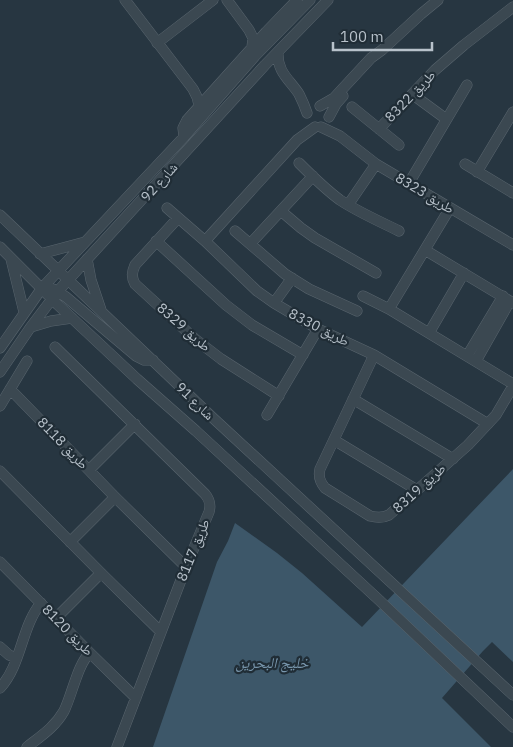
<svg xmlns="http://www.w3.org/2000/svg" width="513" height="747" font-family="'IBM Plex Sans','Noto Naskh Arabic',sans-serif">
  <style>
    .water { fill: #3d5769 }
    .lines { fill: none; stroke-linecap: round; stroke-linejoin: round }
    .minor-casing { stroke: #59656e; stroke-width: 11 }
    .minor { stroke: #3b4851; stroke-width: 10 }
    .labels { text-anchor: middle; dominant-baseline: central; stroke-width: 4.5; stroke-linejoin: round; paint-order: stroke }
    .street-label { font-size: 14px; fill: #b8c2cb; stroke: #202d36 }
    .water-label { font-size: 15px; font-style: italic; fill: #7997ad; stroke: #202d36 }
  </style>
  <rect width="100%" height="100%" fill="#273641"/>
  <path class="water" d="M513,469V662L492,642L483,651L442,698L491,747H153L217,562L228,541L235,523L277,553L302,573L362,627Z"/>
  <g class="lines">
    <defs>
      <path id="minor" d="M125,0L193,89L197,97L199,105
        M227,0L249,30L253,38L252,47
        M157,43L213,0
        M278,52C277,72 289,79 299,94C302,100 305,107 307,113
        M412,94L446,119
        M320,106L334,98L371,58L382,50L421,14L438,0
        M352,107L399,145
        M329,117L336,104L343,96
        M321,127L340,136L376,164L513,245
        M379,129L435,70L464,45L513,7
        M184,137L183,128L187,120L266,32L297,0
        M299,163C312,176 325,189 340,200C358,212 379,221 399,231
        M465,164L513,193
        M477,172L513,112
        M409,183L467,85
        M348,205L376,164
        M167,208L205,241L257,291L274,303L318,329L374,355L488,424
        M281,211L301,228L315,238L376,273
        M0,215L213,418L513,695
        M178,218L135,265C132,272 131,277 135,284L195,339L221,359L279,396
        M235,231L285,274L309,289L357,311
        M156,241L226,305L252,325L303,355
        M205,241L297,140L315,127
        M250,244L313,176
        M0,247L58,305L137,379L196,431L379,600L513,727
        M425,250L513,303
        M40,254L85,242
        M11,259L24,312
        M87,259L91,280L101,310
        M53,289L66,297L136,356L144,360H153
        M363,296L389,309L513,384
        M274,303L292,278
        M389,309L450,208
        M31,327L51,321L72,318
        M429,333L464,273
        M55,347L205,494C210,500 211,505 209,512L186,567L117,747
        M0,348L42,288L184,137L255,56L310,0
        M374,355L320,469C318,477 320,482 325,488L370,516C378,518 383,518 389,515L468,445L496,415L513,386
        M467,356L503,296
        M476,361L510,301
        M0,372L30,328L58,291L265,65L328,0
        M10,389L115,497L186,567
        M353,399L453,459
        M0,406L27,361
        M267,415L318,329
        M334,440L417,490
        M89,470L135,424
        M0,471L101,573L161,632
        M70,542L115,497
        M0,562L90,653L136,698
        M56,618L101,573
        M0,647L9,655L16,658
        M0,688C22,664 21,627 41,603
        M27,747C41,736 55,727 64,711C72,695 78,663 90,653"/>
    </defs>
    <use href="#minor" class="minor-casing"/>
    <use href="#minor" class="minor"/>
  </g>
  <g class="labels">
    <g class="street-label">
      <text transform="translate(410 96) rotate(-46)">طريق 8322</text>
      <text transform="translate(159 182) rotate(-48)">شارع 92</text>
      <text transform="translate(425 193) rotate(31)">طريق 8323</text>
      <text transform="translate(184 327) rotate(41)">طريق 8329</text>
      <text transform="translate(319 327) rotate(27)">طريق 8330</text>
      <text transform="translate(195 401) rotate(44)">شارع 91</text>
      <text transform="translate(63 443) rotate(46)">طريق 8118</text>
      <text transform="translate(419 488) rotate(-42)">طريق 8319</text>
      <text transform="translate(193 550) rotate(-68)">طريق 8117</text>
      <text transform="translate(68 630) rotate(45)">طريق 8120</text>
    </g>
    <g class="water-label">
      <text x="272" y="662">خليج البحرين</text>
    </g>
  </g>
  <path d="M333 42v8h99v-8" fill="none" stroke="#b8c2cb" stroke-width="2.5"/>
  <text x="340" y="42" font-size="15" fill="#b8c2cb" stroke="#202d36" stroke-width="4" paint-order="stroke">100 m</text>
</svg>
